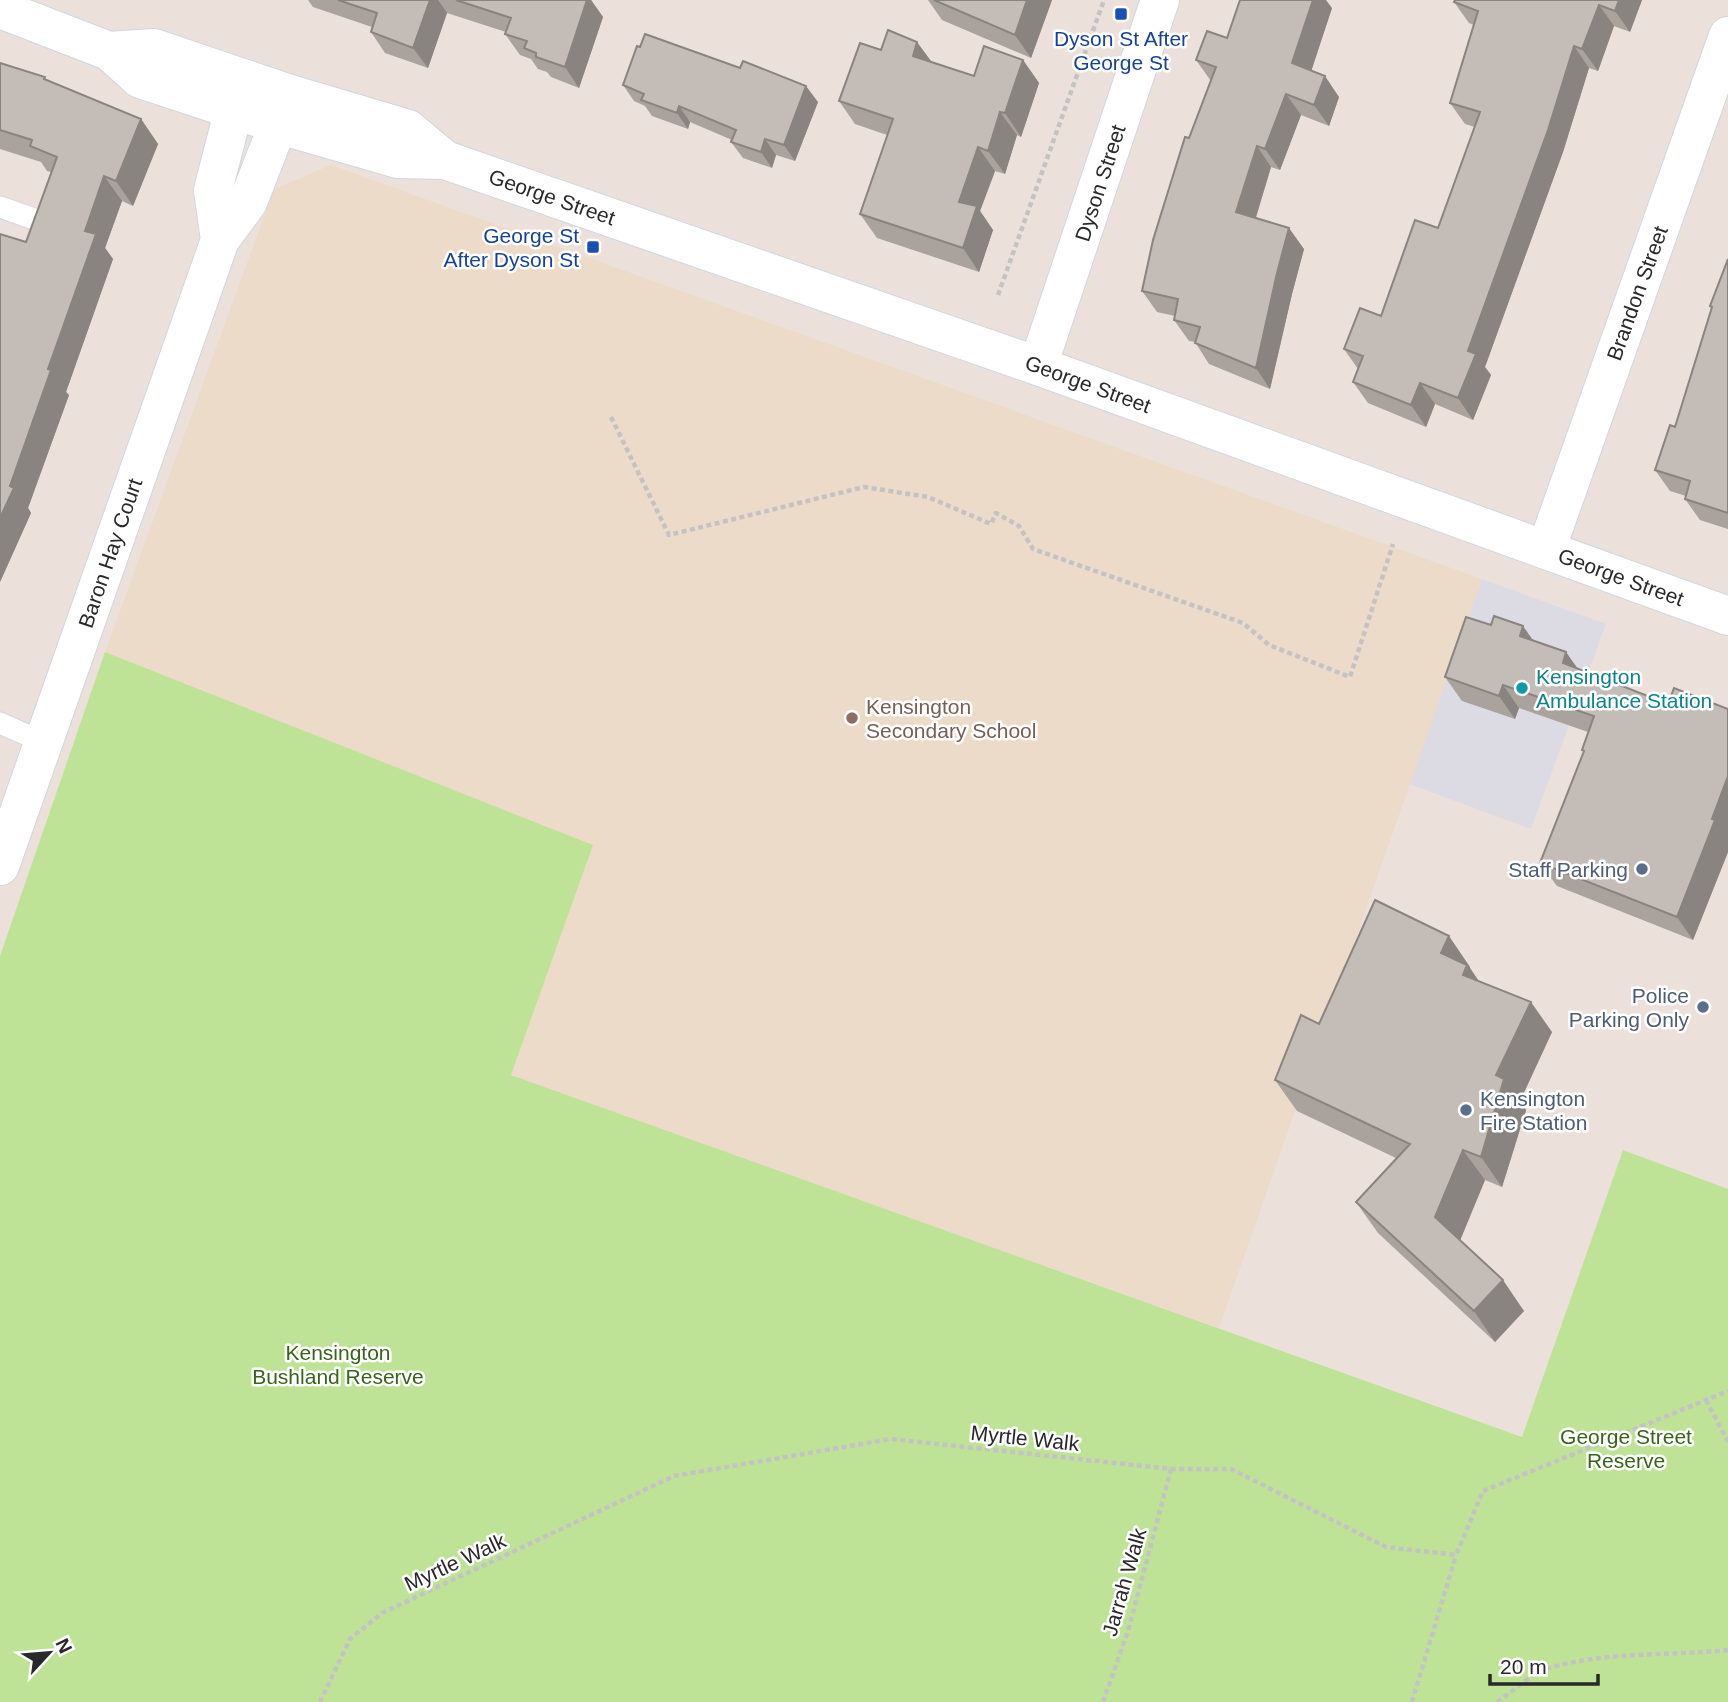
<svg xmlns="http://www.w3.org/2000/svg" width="1728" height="1702" font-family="Arial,sans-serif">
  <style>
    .industrial { fill: #dcdbe3 }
    .education { fill: #eddbc9 }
    .green { fill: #bee396 }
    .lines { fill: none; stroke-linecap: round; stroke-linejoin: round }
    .lane-casing { stroke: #cfd6e2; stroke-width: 23 }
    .street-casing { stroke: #cfd6e2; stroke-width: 40 }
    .secondary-casing { stroke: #cfd6e2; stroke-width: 40 }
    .path { stroke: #c3c3c3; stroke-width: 4.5; stroke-dasharray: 5 3.5; stroke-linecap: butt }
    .lane { stroke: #fff; stroke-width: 21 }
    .street { stroke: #fff; stroke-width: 38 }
    .secondary { stroke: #fff; stroke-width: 38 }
    .wall { fill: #a9a29d }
    .shaded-wall { fill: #89847f }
    .building { fill: #c4bcb6; stroke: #89847f; stroke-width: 2 }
    .transit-dot { fill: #1a4fb4; stroke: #fff; stroke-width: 2.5 }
    .culture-dot { fill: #0f9aa8; stroke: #fff; stroke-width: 2.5 }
    .education-dot { fill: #8d6e63; stroke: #fff; stroke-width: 2.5 }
    .service-dot { fill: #5c6f8a; stroke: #fff; stroke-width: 2.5 }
    .labels { text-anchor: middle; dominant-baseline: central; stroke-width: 5; stroke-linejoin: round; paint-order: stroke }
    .transit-label { font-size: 21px; fill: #164399; stroke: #fff }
    .street-label { font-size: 21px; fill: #292929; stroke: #fff }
    .culture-label { font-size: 21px; fill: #0d838f; stroke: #fff; text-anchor: start }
    .education-label { font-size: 21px; fill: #785e54; stroke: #fff; text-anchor: start }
    .service-label { font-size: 21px; fill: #4e5e75; stroke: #fff; text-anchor: end }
    .park-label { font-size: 21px; fill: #376519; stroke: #fff }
  </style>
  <rect width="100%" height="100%" fill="#ebe1da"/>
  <path class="industrial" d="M1482,579L1606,624L1531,829L1409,784Z"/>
  <path class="education" d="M331,165L1482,579L1219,1328L511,1075L592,845L105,652L274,189Z"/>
  <path class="green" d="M105,652L593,845L511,1075L1522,1437L1623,1150L1728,1189V1702H0V956Z"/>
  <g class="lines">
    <defs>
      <path id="lane" d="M0,207L40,221
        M0,723L43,742"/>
      <path id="street" d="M220,240L213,190L234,109L246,79
        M1038,366L1160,0
        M1546,550L1728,36
        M0,866L220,240L248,202L290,94"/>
      <path id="secondary" d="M0,9L109,51L140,79L280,125L398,159L445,160L1038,366L1728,616
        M109,51L154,48L290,94L408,129L445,160"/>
    </defs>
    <use href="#lane" class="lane-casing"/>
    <use href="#street" class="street-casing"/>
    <use href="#secondary" class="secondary-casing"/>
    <path class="path" d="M998,295L1104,0
      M611,417L669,535L864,487L928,497L991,524L996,513L1019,526L1033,549L1243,623L1269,645L1350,677L1393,544
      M1706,1400L1728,1442
      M320,1702L350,1639L382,1613L674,1476L891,1439L1171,1469H1231L1386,1547L1456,1555L1483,1491L1728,1391
      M1103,1702L1128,1631L1171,1469
      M1412,1702L1456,1555
      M1497,1702C1511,1693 1532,1673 1546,1669C1604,1651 1669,1656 1728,1650"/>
    <use href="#lane" class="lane"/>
    <use href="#street" class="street"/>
    <use href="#secondary" class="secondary"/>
  </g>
  <path class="wall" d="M308,0H591L603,17L579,88L551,77L547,72L538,69L531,59L520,55L505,34L506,32L447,13L428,68L385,53L371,32L372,27L313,7Z
    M928,0H1052L1031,58L942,20Z
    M1642,0L1630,32L1614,26L1598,71L1589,68L1563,152L1485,367L1491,375L1473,420L1435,404L1426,427L1368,403L1353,382L1358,369L1344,349L1381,316L1438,228L1475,127L1465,124L1450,103L1474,25L1469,23L1454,2Z
    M1332,8L1311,71L1339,97L1329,126L1301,115L1280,170L1271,167L1256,218L1304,249L1292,294L1270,389L1209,364L1195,342L1189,341L1174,320L1175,316L1157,312L1142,291L1189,138L1211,81L1196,60L1227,38Z
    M881,50L931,62L974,76L1023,60L1039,83L1021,137L1017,135L1005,174L995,171L980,211L993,230L979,272L877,238L860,214L887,135L855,124L839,101Z
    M0,63L141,119L158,144L133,206L122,201L105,248L113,259L66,392L69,395L28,508L31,513L0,582V234L26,242L51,172L47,171L41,162L0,149Z
    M623,85L818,102L795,161L776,155L772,168L743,158L731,142L732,140L690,122L688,129L652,116L645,106L634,101Z
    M1728,259V529L1700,520L1685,499L1686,496L1670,491L1655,470L1675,427L1712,309L1710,306Z
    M1491,625L1533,640L1578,669L1668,704L1728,709V852L1693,940L1557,886L1540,863L1584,752L1582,750L1588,732L1519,708L1515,719L1462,701L1445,677Z
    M1470,967V968L1478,981L1552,1032L1520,1101L1526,1110L1502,1187L1485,1180L1460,1240L1524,1311L1495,1342L1378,1233L1356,1202L1396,1158L1297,1111L1275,1080L1319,1024Z"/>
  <path class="shaded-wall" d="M430,0H438L447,13L428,68L413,48Z
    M577,0H591L603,17L579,88L565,67Z
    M1027,0H1052L1031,58L1015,35Z
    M1313,0H1326L1332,8L1307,84L1292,63Z
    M1619,0H1642L1630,32L1615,11Z
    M1599,5L1614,26L1598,71L1582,49Z
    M917,42L934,65L913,56Z
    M1574,46L1589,68L1563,152L1485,367L1491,375L1473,420L1458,398L1468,351Z
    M1023,60L1039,83L1021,137L1005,113Z
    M1325,76L1339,97L1329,126L1314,105Z
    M806,86L818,102L795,161L784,145Z
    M1286,94L1301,115L1280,170L1265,149Z
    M679,106L690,122L688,129L677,113Z
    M1000,112L1017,135L1005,174L988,151Z
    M141,119L158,144L133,206L116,181Z
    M765,139L776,155L772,168L761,152Z
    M1257,146L1271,167L1251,233L1236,212Z
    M978,147L995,171L980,211L993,230L979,272L963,248L959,202Z
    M104,176L122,201L105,248L113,259L66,392L69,395L28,508L31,513L0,582V518L48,369L85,231Z
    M1289,228L1304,249L1292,294L1270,389L1256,368L1277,273Z
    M1420,383L1435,404L1426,427L1411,405Z
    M1523,626L1540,650L1520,636Z
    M1566,652L1583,676L1563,663Z
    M1503,685L1519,708L1515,719L1499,696Z
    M1728,776V852L1693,940L1677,917Z
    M1449,936L1470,967V968L1489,996L1465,978L1441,953Z
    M1531,1002L1552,1032L1520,1101L1526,1110L1502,1187L1481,1157L1496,1075Z
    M1463,1150L1485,1180L1457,1248L1435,1217Z
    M1503,1280L1524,1311L1495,1342L1474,1311Z"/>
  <path class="building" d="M338,0H430L413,48L371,32L377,13Z
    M456,0H587L565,67L536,57V53L524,48L527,41L505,34L511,18Z
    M934,0H1027L1015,35Z
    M1240,0H1313L1292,63L1325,76L1314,105L1286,94L1265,149L1257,146L1236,212L1289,228L1277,273L1256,368L1195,343L1200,327L1174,320L1178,299L1142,291L1153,240L1185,137L1189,138L1216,67L1196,60L1207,31L1227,38Z
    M1455,0H1619L1615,11L1599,5L1582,49L1574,46L1548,130L1468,351L1476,354L1458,398L1420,383L1411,405L1353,382L1363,356L1344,349L1360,308L1381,316L1415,220L1438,228L1480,112L1450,103L1478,11L1454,2Z
    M888,30L917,42L913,56L974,76L984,46L1023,60L1005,113L1000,112L988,151L978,147L959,202L977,206L963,248L860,214L893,119L839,101L860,43L881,50Z
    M645,34L740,68L743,61L806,86L784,145L765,139L761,152L731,142L736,130L679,106L677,113L641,100L644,94L623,85L637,46L640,47Z
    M0,63L45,77L44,79L141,119L116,181L104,176L85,231L96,234L48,369L51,370L10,486L14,488L0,518V234L26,242L57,157L30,146L32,140L0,130Z
    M1728,259V513L1685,499L1690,481L1655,470L1670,425L1675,427L1712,307L1710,306Z
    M1494,616L1523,626L1520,636L1566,652L1563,663L1668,704L1674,688L1728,709V776L1712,819L1715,820L1677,917L1540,863L1584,751L1582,750L1594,716L1503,685L1499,696L1445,677L1466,617L1491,625Z
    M1375,900L1449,936L1441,953L1467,965L1463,975L1531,1002L1496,1075L1504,1079L1481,1157L1463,1150L1435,1217L1503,1280L1474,1311L1356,1202L1410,1144L1275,1080L1301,1015L1319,1024Z"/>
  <g class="transit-dot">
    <rect x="1114" y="7" width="14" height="14" rx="3.5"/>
    <rect x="586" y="240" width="14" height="14" rx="3.5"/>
  </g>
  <circle class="culture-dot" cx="1522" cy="688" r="7"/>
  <circle class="education-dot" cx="852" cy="718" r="7"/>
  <g class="service-dot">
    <circle cx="1642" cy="869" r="7"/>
    <circle cx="1703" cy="1007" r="7"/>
    <circle cx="1466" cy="1110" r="7"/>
  </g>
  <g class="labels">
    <g class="transit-label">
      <text x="1121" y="38">Dyson St After<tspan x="1121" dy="24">George St</tspan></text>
      <text x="579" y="235" text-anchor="end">George St<tspan x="579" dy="24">After Dyson St</tspan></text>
    </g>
    <g class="street-label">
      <text transform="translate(1100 183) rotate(-72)">Dyson Street</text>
      <text transform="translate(552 197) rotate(19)">George Street</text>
      <text transform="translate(1637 293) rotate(-70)">Brandon Street</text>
      <text transform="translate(1088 384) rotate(20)">George Street</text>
      <text transform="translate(110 553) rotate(-71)">Baron Hay Court</text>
      <text transform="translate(1621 577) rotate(20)">George Street</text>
      <text transform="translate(1025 1438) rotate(6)">Myrtle Walk</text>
      <text transform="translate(455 1562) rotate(-25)">Myrtle Walk</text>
      <text transform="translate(1124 1582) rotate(-74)">Jarrah Walk</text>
    </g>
    <g class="culture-label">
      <text x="1536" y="676">Kensington<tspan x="1536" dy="24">Ambulance Station</tspan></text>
    </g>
    <g class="education-label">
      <text x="866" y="706">Kensington<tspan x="866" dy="24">Secondary School</tspan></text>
    </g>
    <g class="service-label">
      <text x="1628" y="869">Staff Parking</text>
      <text x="1689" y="995">Police<tspan x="1689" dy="24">Parking Only</tspan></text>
      <text x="1480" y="1098" text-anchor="start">Kensington<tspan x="1480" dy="24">Fire Station</tspan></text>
    </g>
    <g class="park-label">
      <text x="338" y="1352">Kensington<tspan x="338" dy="24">Bushland Reserve</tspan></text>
      <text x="1626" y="1436">George Street<tspan x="1626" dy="24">Reserve</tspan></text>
    </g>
  </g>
  <g transform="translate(49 1653) rotate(64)" stroke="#ffffff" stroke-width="5" paint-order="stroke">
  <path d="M0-5L12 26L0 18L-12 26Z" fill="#292929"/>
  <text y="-10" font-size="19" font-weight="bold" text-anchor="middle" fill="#292929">N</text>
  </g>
  <path d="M1490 1674v10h108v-10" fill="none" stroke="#292929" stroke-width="3.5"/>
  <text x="1500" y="1674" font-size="21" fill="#292929" stroke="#ffffff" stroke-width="5" paint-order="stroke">20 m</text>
</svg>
